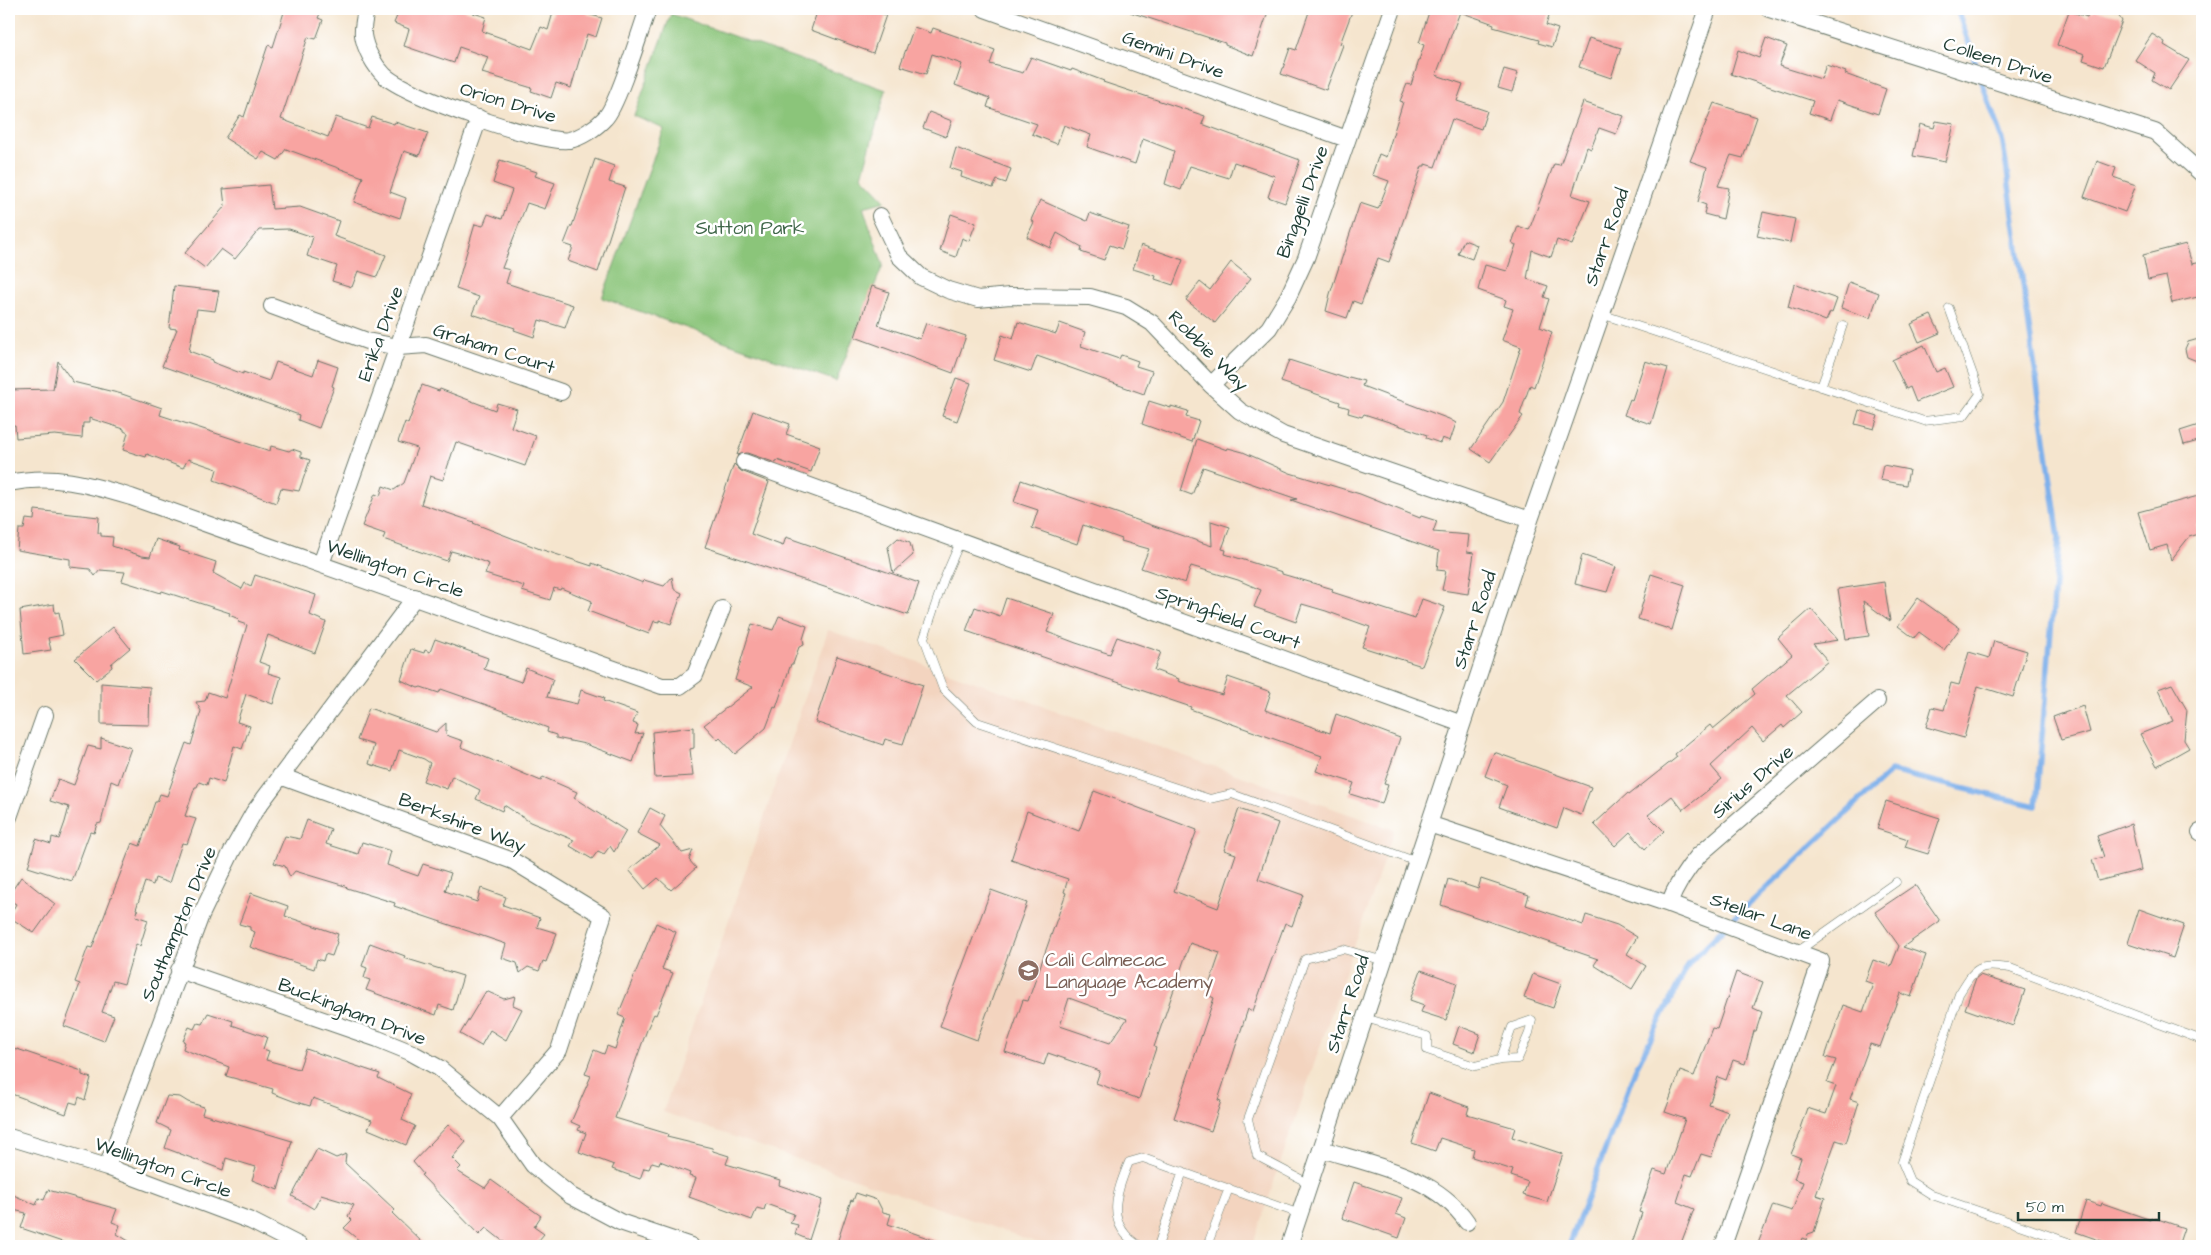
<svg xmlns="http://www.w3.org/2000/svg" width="2211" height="1255" font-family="'Architects Daughter',sans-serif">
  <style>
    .built { fill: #f3d4bf }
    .green { fill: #8bc57a; stroke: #558157 }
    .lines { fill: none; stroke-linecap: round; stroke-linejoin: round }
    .stream { stroke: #7fb1eb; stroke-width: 5.5 }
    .building { fill: #f8a4a1; fill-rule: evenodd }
    .lane-casing { stroke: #6a786a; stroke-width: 9 }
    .street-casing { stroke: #6a786a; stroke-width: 18 }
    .lane { stroke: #fff; stroke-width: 8 }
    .street { stroke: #fff; stroke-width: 16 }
    .labels { text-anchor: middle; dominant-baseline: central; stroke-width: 5; stroke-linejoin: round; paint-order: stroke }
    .street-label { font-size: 19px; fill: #1f3d34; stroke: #fff }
    .park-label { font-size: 19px; fill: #3f6649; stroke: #fff }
    .education-label { font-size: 19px; fill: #785e54; stroke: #fff; text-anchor: start }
  </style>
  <rect width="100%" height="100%" fill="#fff"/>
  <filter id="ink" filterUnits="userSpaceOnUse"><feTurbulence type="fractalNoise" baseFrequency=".02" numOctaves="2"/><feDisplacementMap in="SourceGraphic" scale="10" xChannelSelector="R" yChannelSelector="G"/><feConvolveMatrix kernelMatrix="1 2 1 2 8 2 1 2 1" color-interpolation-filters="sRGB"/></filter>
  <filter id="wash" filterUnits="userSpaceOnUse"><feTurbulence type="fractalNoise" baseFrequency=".0096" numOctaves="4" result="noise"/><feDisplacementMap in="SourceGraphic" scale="20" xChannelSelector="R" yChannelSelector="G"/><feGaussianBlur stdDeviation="1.12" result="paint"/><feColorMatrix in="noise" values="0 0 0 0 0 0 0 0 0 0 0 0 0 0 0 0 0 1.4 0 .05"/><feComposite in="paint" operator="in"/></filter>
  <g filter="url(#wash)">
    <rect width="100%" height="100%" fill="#f5e5ce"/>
    <path class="built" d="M828,630L1394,830L1252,1246H1047L663,1112Z"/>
    <path class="green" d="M671,14L886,90L862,176L886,201L863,207L883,265L836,381L602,298L664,129L634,116Z"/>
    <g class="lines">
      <path class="stream" d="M1569,1246L1635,1070L1689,963L1726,926L1891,771L2036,806L2059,538L2003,143L1957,9"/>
    </g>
    <g id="blocks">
      <path class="building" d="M285,9H322L318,18L323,20L316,39L308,37L281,119L328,137L336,117L368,128L372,117L394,124L395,122L428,133L419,156L404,151L390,192L406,198L400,218L354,202L363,177L286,149L278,160L263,152L258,159L225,138L240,115L244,117L268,45L273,47Z
        M400,9H461L486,17L482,31L532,49L541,27L548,30L554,9H588L587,14L602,18L596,37L587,34L571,88L556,83L551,98L531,91L532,88L482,73L488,57L459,47L454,63L404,46L409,29L394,23Z
        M818,9H869L886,15L873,53L811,30Z
        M1131,9H1251L1267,15L1253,56L1225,45V43L1130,12Z
        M1310,9H1353L1340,44L1343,45L1326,90L1281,74L1290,48L1296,50Z
        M1430,9H1551L1546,25L1558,29L1552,47L1538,43L1539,40L1493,27L1494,24L1460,12L1436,75L1463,84L1457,101L1487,111L1481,129L1452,119L1435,167L1425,164V166H1422L1389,262L1378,258L1361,304L1353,301L1347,318L1326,311L1330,294L1360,203L1378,209L1389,181L1372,175L1379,154L1386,157L1403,102L1400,101L1407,84L1411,85L1424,45L1419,43Z
        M2094,10L2118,15L2122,21L2104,67L2083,60L2085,54L2057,45L2069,11L2087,17L2089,11L2093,13Z
        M914,27L931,33L933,28L995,50L990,64L1023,73L1031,57L1071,71L1072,69L1104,81L1103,82L1205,116L1202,124L1300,160L1285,203L1268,197L1275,176L1234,162L1229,178L1190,166L1181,190L1165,184L1174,151L1143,139L1135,164L1087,147L1091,135L1064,125L1057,144L1032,134L1037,124L987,107L990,98L955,85L962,64L932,54L926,74L900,66Z
        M2152,34L2165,42L2164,45L2189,60L2169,90L2152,80L2155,73L2135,60Z
        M1589,38L1621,48L1611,78L1579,67Z
        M1766,38L1787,46L1779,66L1821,79L1826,65L1846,72L1845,74L1886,89L1878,114L1837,100L1830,120L1809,113L1813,101L1731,74L1738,50L1759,58Z
        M1504,69L1518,73L1512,92L1498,88Z
        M1583,102L1624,116L1616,134L1599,128L1591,149L1587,147L1572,195L1590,201L1572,245L1557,240L1551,257L1532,250L1527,279L1548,286L1544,297L1549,299L1540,327L1552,332L1534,387L1530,385L1520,414L1523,416L1490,462L1471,449L1503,402L1521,347L1502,340L1513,309L1504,306L1506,300L1478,290L1485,265L1507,271L1516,245L1512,243L1518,226L1529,230L1554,164L1560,165Z
        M1714,103L1757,117L1743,158L1731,155L1718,186L1729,188L1723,219L1704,214L1706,205L1698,202L1707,167L1690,161Z
        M929,112L952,121L946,137L923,128Z
        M1936,121L1954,124L1945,162L1913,156L1920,124L1934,128Z
        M956,148L1011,169L1006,183L997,180L993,188L961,177L962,172L950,168Z
        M595,159L614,166L609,182L625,187L598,272L568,261L573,247L564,244L571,226H572Z
        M500,160L537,172L535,176L555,183L545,209L527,203L502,268L510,270L506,283L573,305L565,328L539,320L534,337L514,330L515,328L472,314L479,297L456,289L475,224L483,226L488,214L502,219L512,190L493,183Z
        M2097,161L2116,168L2113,177L2136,185L2125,212L2084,197Z
        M269,185L272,209L300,207L339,221L334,236L386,255L377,277L358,271L352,287L332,281L337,266L307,256L313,237L289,229L259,230L235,259L221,249L205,268L185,253L225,206L223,189Z
        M1040,200L1087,221L1090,213L1129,227L1122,249L1110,245L1104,260L1081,252L1082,247L1057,233L1050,248L1027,237L1034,222L1031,220Z
        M1763,212L1795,219L1790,243L1757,236Z
        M951,214L976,223L969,241L962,238L956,257L940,251Z
        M1464,240L1477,245L1472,259L1458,254Z
        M2186,244L2192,264L2202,262V296L2172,303L2166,276L2148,280L2143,255Z
        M1141,245L1183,260L1173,285L1155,279L1156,276L1133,269Z
        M1231,262L1251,278L1215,323L1186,300L1200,282L1210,290Z
        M1849,282L1879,293L1870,318L1841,308Z
        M1794,284L1837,299L1832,313L1830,312L1826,321L1788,307Z
        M174,286L219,291L215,311L197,309L189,351L213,360L212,362L243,374V372L269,381L276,362L313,375L318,360L338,367L332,386L334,387L319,428L298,420L299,415L162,366L177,329L169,328Z
        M872,286L889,292L878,325L920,339L926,323L966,336L953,373L855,337Z
        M1931,315L1940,333L1919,342L1911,324Z
        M1018,322L1056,334L1060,323L1085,332L1081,346L1119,359L1121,355L1138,361L1136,366L1152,371L1144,394L1037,356L1031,372L994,360L1002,335L1013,339Z
        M2202,338V363L2187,357L2185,349L2188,342Z
        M1924,345L1936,372L1945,368L1953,387L1916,402L1910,387L1906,389L1892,360Z
        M1289,360L1348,379L1349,377L1364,381L1362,386L1449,419L1456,423L1450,441L1442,438L1440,443L1426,438L1427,435L1392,423L1364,414L1362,417L1348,413L1349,408L1339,405L1340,402L1281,382Z
        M58,361L73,382L122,394L162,408L160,415L270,451L271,446L289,451L292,449L301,452V457L310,460L299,491L281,488L276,503L214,480L217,469L188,459L183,468L147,454L146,457L123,450L128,433L124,431V429L89,418V423H83L82,438L55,435L16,438L15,425L9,426V390L53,389Z
        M1645,361L1668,368L1651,424L1624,415L1630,399L1632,400Z
        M956,378L971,383L957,421L942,416Z
        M422,385L439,391L440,389L495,410L497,403L517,409L511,427L536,436L525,466L456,442L443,480L430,476L421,504L474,522L473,523L540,549L592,566V563L643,583L644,580L664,586L672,577L674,589L682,593L671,624L659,620V622L654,621L649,634L588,611L592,601L561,588L560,590L554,588L550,600L522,591L524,586L485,574L489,564L469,556L451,551L447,561L383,539L385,534L362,526L375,494L380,496L383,486L394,490L404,483L417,448L398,442L405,422L408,424Z
        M1149,401L1171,408V406L1188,411L1186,417L1199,421L1192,442L1142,424Z
        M1859,410L1878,416L1874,429L1855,424Z
        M753,411L790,424L786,434L820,446L811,472L777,460L776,463L747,453L737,455Z
        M2202,424V440L2184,445L2180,431Z
        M1197,439L1227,450L1228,448L1243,452L1290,473L1360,494L1420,518L1421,516L1437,521L1433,532L1469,535L1467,552L1474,553L1468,594L1442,590L1446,571L1437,570L1439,551L1291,500L1297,499L1203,467L1192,495L1181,491Z
        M734,464L741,471L769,482L751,534L783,546L786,537L919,583L908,615L705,547Z
        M1883,465L1909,470L1906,485L1880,480Z
        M1021,480L1212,546L1211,521L1230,527L1222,549L1226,550L1225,554L1282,572V574L1333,589L1332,592L1415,619L1422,599L1445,607L1422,666L1362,647L1370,627L1326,611L1302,604L1296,622L1254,607L1261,590L1238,580L1191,566L1185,583L1141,568L1149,549L1121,541L1122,539L1083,525L1077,544L1032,528L1038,510L1014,502Z
        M2202,495V524L2196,525L2199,534L2189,537L2171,560L2167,545L2150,550L2138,512Z
        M35,510L99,517L98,533H101V536L113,537L112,546L142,556L150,557L156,539L180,547L179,550L216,562L213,573L242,589L245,583L251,586L255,575L316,595L310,615L326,622L315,653L268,635L259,662L270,666L268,673L281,677L273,704L246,694L237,722L250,726L242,749L234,746L224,783L209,778L207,785L199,782L197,787H195L185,816L196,819L187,844L182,843L169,883L155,878L153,885L145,882L136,909L138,910L136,916L148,920L140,946L136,944L124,984L113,981L102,1012L114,1016L104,1041L64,1026L80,984L75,982L88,947L92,948L132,843L140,846L155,802H157L160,794L167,796L186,743L191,745L201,711L196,702L205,701L208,692L225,698L247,625L238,622L239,619L229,615L230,613L162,591L161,593L122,581L125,572L100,570L95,576L90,569L70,567V559L17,550L19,529H24L26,519L34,520Z
        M898,538L910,543L913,555L893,573L888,547Z
        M1582,555L1616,567L1607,592L1575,584Z
        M1651,574L1685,585L1672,630L1638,619Z
        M1884,582L1890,621L1863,601L1869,636L1846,639L1838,589Z
        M1006,598L1054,614L1047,632L1076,643L1110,654L1117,637L1161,652L1154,670L1179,679L1178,681L1222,695L1228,677L1271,692L1265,710L1304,724L1330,733L1336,714L1400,738L1384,784L1388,785L1382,804L1350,794L1354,783L1316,771L1322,756L1190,709L1191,707L966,631L975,607L1000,616Z
        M1918,598L1960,628L1944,650L1919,632L1914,638L1898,626Z
        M54,604L55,613L59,612L63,635L48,638L51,650L24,654L20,610Z
        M1811,609L1838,640L1813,644L1828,661L1787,695L1802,712L1784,728L1782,725L1763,741L1752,728L1711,766L1722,779L1683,810L1672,796L1648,815L1664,831L1645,849L1630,832L1615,846L1594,824L1628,793L1629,795L1677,757L1675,754L1710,725L1713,729L1755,694L1752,689L1792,655L1778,638Z
        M779,616L807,626L803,639L804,645L799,647L793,664H791L776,708L774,707L766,728L735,754L720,738L718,740L704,725L753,687L735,680L752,624L773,630Z
        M113,627L130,648L111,664L112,667L96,680L75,659Z
        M435,639L488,658L484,669L521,682L526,668L553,679L547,697L577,704L581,690L604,698L603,701L637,713L633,723L638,725L635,734L643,733L633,762L585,744L556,738V735L547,732L548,728L484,704L441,689L439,693L421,687L418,688L401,680L411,649L424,653L425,650L430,652Z
        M1994,641L2027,651L2013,697L1978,686L1964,738L1926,727L1932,707L1944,710L1951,683L1959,685L1969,652L1989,658Z
        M837,656L923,685L903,744L885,739L883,745L815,722Z
        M101,683L150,687L149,725L101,724Z
        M2172,684L2187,710L2184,740L2189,748L2157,766L2140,734L2173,721L2158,689Z
        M2083,706L2090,732L2061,740L2053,717Z
        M369,708L436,732L446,723V735L463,741L461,747L541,781L543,777L577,792L574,798L626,831L614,852L610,846L604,854L598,851L592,859L570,846L574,840L530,822L504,805L502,811L476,799L480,790L452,776L447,789L423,781L430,763L424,759L399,750L392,771L369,764L374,745L357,740Z
        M694,727V748L690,749L693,776L655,778L652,732Z
        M101,738L131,748L118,784L111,781L101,823L97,824L94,833L90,832L72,881L28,867L36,839L51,844L52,837L59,839L65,822L69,807L50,801L58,779L74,785L88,746L101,749Z
        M1494,752L1591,787L1581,815L1564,808L1557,828L1499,807L1507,785L1485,776Z
        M1094,791L1197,830L1174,891L1218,908L1236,854L1224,850L1239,809L1278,823L1258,879L1303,895L1292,926L1285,923L1253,1011L1248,1009L1218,1100L1221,1101L1211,1131L1174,1118L1214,998L1206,994L1220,953L1190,943L1154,1047L1156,1048L1139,1099L1096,1083L1100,1071L1048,1053L1044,1065L1005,1052L1023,1000L1028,1001L1066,893L1064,892L1068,879L1011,860L1027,811L1079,831ZM1069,998L1127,1019L1110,1043L1060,1026Z
        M1886,801L1940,818L1928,854L1905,847L1908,839L1877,829Z
        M650,808L665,816L660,826L682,853L693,850L689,860L696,868L671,890L658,878L645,889L629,870L660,845L637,833Z
        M307,820L331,829L326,844L358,854L362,842L391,851L387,865L418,876L423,864L451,873L445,891L477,902L481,888L506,897L503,905L540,918L537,927L557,933L546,962L543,961L539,971L528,967L520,973L517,963L502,958L506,944L394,906L395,903L347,888L345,886L295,871L290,877L285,866L274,863L285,836L300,839Z
        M2131,824L2141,870L2098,881L2092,860L2104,857L2097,836Z
        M21,877L55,904L34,933L9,917L16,904L9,900V895Z
        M1448,879L1478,889L1481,879L1529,895L1526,905L1583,925L1586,915L1617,925L1637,937L1627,954L1646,966L1632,989L1594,965L1598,959L1441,905Z
        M1915,885L1940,921L1903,947L1926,955L1911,997L1900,993L1880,1047L1870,1044L1850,1099L1859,1102L1846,1143L1836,1140L1816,1195L1825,1198L1814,1232L1808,1234L1807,1240L1802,1238L1799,1246H1757L1773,1205L1792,1211L1803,1182L1794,1179L1801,1158L1791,1154L1802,1129L1800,1128L1807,1108L1826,1114L1836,1086L1827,1083L1836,1060L1825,1057L1843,1005L1863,1012L1873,984L1865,981L1873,960L1891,966L1899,946L1875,912Z
        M991,890L1027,903L977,1040L940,1026Z
        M251,893L288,906L285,916L338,934L336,941L337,942L332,956L325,954L323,961L317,959L314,969L250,947L255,932L250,930V927L239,924Z
        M2139,909L2184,925L2173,958L2128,943Z
        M656,923L676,932L662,969L673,973L656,1015L654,1014L648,1027L615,1118L668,1134L667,1137L712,1148L713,1151L729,1156L726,1164L780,1180L779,1185L822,1200L809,1240L795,1234L798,1225L790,1223L794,1214L766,1204L764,1210L757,1208L752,1220L689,1197L696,1178L689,1176L690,1173L660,1161L659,1164L652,1162L649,1169L644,1168L640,1179L612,1169L614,1165L579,1152L586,1133L578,1130L580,1126L571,1122L591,1076L585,1074L594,1050L604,1054L607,1046L615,1049L625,1018L618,1015Z
        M370,943L405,956L404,958L463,976L453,1010L439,1005L436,1015L366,990L370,980L364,978L367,968L362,966Z
        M1421,970L1457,983L1446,1020L1421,1012L1424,1005L1410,1000Z
        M1736,972L1763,982L1753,1008L1762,1012L1756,1031H1754L1745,1064L1733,1060L1726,1080L1718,1077L1709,1105L1728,1112L1711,1157L1701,1154L1692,1176L1686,1174L1677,1202L1694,1209L1680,1246H1631L1642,1213L1639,1212L1654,1170L1666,1174L1685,1119L1665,1112L1680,1071L1694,1076L1712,1028L1717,1029Z
        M1533,974L1561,984L1553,1008L1524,998Z
        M1980,975L2025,990L2013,1026L1965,1009L1976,978Z
        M486,991L504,999L515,996L513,1005L522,1009L506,1040L490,1030L481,1046L460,1034Z
        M208,1013L233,1021L232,1025L267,1037L263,1049L269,1051L266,1060L299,1069L306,1049L380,1074L378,1078L411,1094L402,1120L415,1126L406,1145L368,1129L372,1120L313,1098L310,1106L293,1101L272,1093L273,1089L226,1076L229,1067L183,1049L185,1042L183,1041L189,1027L194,1029L197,1023L202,1024Z
        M1459,1026L1480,1034L1474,1052L1453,1044Z
        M9,1048L17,1050V1049L82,1071V1075L91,1078L85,1100L79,1097L77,1104L70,1102L66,1114L9,1093Z
        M1429,1093L1469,1107L1467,1114L1515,1128L1512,1137L1563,1154L1547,1202L1523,1195L1528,1182L1511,1176L1513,1170L1472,1157L1474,1149L1440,1138L1435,1151L1412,1143Z
        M167,1096L180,1097L188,1102L204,1107L202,1114L292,1141L278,1190L252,1180L256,1167L226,1158L223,1170L165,1148L171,1130L157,1123Z
        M448,1125L466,1142L452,1158L461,1167L457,1171L485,1188L491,1180L541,1216L534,1227L544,1234L534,1246H509L486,1228L479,1235L421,1175L423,1174L413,1162Z
        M317,1149L336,1158L346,1154L345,1163L395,1210L392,1213L426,1246H366L344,1228L352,1220L348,1216L354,1205L321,1195L314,1209L292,1196Z
        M1354,1182L1402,1198L1396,1214L1406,1218L1399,1238L1342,1218Z
        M48,1190L117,1209L112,1222L120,1225L117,1234L137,1246H74L21,1228L26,1213L9,1209V1193L36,1205L39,1198L44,1200Z
        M856,1193L877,1200L883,1212L891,1214L888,1224L945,1244L944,1246H876L862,1243L861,1246H836L851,1200L853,1201Z
        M2086,1201L2101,1206L2102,1203L2151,1220L2152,1217L2184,1228L2178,1246H2116L2076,1232Z"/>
    </g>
  </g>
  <g filter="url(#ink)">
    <use href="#blocks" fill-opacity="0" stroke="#6a786a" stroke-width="1"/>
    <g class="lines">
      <defs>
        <path id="lane" d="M1601,314L1924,421L1964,416L1980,394L1949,308
          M1821,387L1843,325
          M960,542L944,579L924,638L943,689L977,722L1210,799L1232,794L1417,862
          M1797,952L1896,882
          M1365,1018L1427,1036V1050L1475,1066L1500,1060L1512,1027L1532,1020L1529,1033L1518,1059L1500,1060
          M1310,1184L1257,1156L1248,1119L1305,959L1343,949L1384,961
          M1140,1246C1104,1225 1116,1193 1129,1162L1143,1158L1300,1214
          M1158,1246L1183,1171
          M1207,1246L1229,1188
          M2073,1246L2068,1242L1932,1195L1910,1181L1902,1162L1959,994C1976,966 1977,964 2010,968L2202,1040"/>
        <path id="street" d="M366,9C365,17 362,27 363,35C365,49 374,65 384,75C403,95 543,145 569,140C581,138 597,127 605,118C617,107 641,29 648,9
          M985,9L1347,139
          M1769,9L2155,132L2202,174
          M880,216L899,256L921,277L948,290L978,299L1010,296L1090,297L1126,307L1152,323L1211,385L1240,411L1283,435L1530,520
          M272,306L367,341L398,347L426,345L561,392
          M1211,385L1269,328L1288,297L1306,258L1393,9
          M744,462L1462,724
          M9,483C53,474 88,484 131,497L662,686H680L695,675L722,609
          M321,564L479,118
          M280,776L513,861L603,916L559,1050L500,1118
          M9,817L45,715
          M1429,824L1669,904L1821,961L1723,1246
          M2200,832L2202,833
          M1669,904C1676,885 1686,870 1699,855L1877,701
          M179,970L378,1039L410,1052L439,1068L500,1118L533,1165L571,1196L620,1222L691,1246
          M9,1137L107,1167L251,1221L300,1246
          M1321,1149C1372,1165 1435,1175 1467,1222
          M107,1167L201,915L232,851L254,812L415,597
          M1289,1246L1530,520L1708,9"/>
      </defs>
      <use href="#lane" class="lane-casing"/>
      <use href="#street" class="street-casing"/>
      <use href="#lane" class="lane"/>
      <use href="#street" class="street"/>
    </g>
  </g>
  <defs>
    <symbol id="school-disc" viewBox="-11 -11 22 22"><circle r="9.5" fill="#8d6e63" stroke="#fff"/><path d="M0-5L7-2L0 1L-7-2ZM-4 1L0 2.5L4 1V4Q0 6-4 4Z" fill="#fff"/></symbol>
  </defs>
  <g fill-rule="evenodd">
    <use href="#school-disc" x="1016" y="958" width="25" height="25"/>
  </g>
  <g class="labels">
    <g class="street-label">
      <text transform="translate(1173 55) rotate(20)">Gemini Drive</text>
      <text transform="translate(1998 61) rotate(18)">Colleen Drive</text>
      <text transform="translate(508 103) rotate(17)">Orion Drive</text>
      <text transform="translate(1303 202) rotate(-70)">Binggelli Drive</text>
      <text transform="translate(1607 237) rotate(-71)">Starr Road</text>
      <text transform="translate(381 334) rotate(-70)">Erika Drive</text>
      <text transform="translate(494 349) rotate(18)">Graham Court</text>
      <text transform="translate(1208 351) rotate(45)">Robbie Way</text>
      <text transform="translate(395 569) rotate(19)">Wellington Circle</text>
      <text transform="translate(1228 618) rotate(20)">Springfield Court</text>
      <text transform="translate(1475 620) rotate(-72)">Starr Road</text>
      <text transform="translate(1753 782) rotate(-41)">Sirius Drive</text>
      <text transform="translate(462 823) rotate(21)">Berkshire Way</text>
      <text transform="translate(1761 917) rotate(20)">Stellar Lane</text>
      <text transform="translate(179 924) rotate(-67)">Southampton Drive</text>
      <text transform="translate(1348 1004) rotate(-72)">Starr Road</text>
      <text transform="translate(352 1012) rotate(21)">Buckingham Drive</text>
      <text transform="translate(163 1168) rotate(20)">Wellington Circle</text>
    </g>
    <g class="park-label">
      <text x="750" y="228">Sutton Park</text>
    </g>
    <g class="education-label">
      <text x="1045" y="960">Cali Calmecac<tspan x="1045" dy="22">Language Academy</tspan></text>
    </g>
  </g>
  <rect width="2211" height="1255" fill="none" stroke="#fff" stroke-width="30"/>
  <path d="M2018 1212v8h141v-8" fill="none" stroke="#1f3d34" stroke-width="2.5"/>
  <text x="2026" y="1212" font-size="15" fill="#1f3d34" stroke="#ffffff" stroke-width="4" paint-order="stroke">50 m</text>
</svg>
